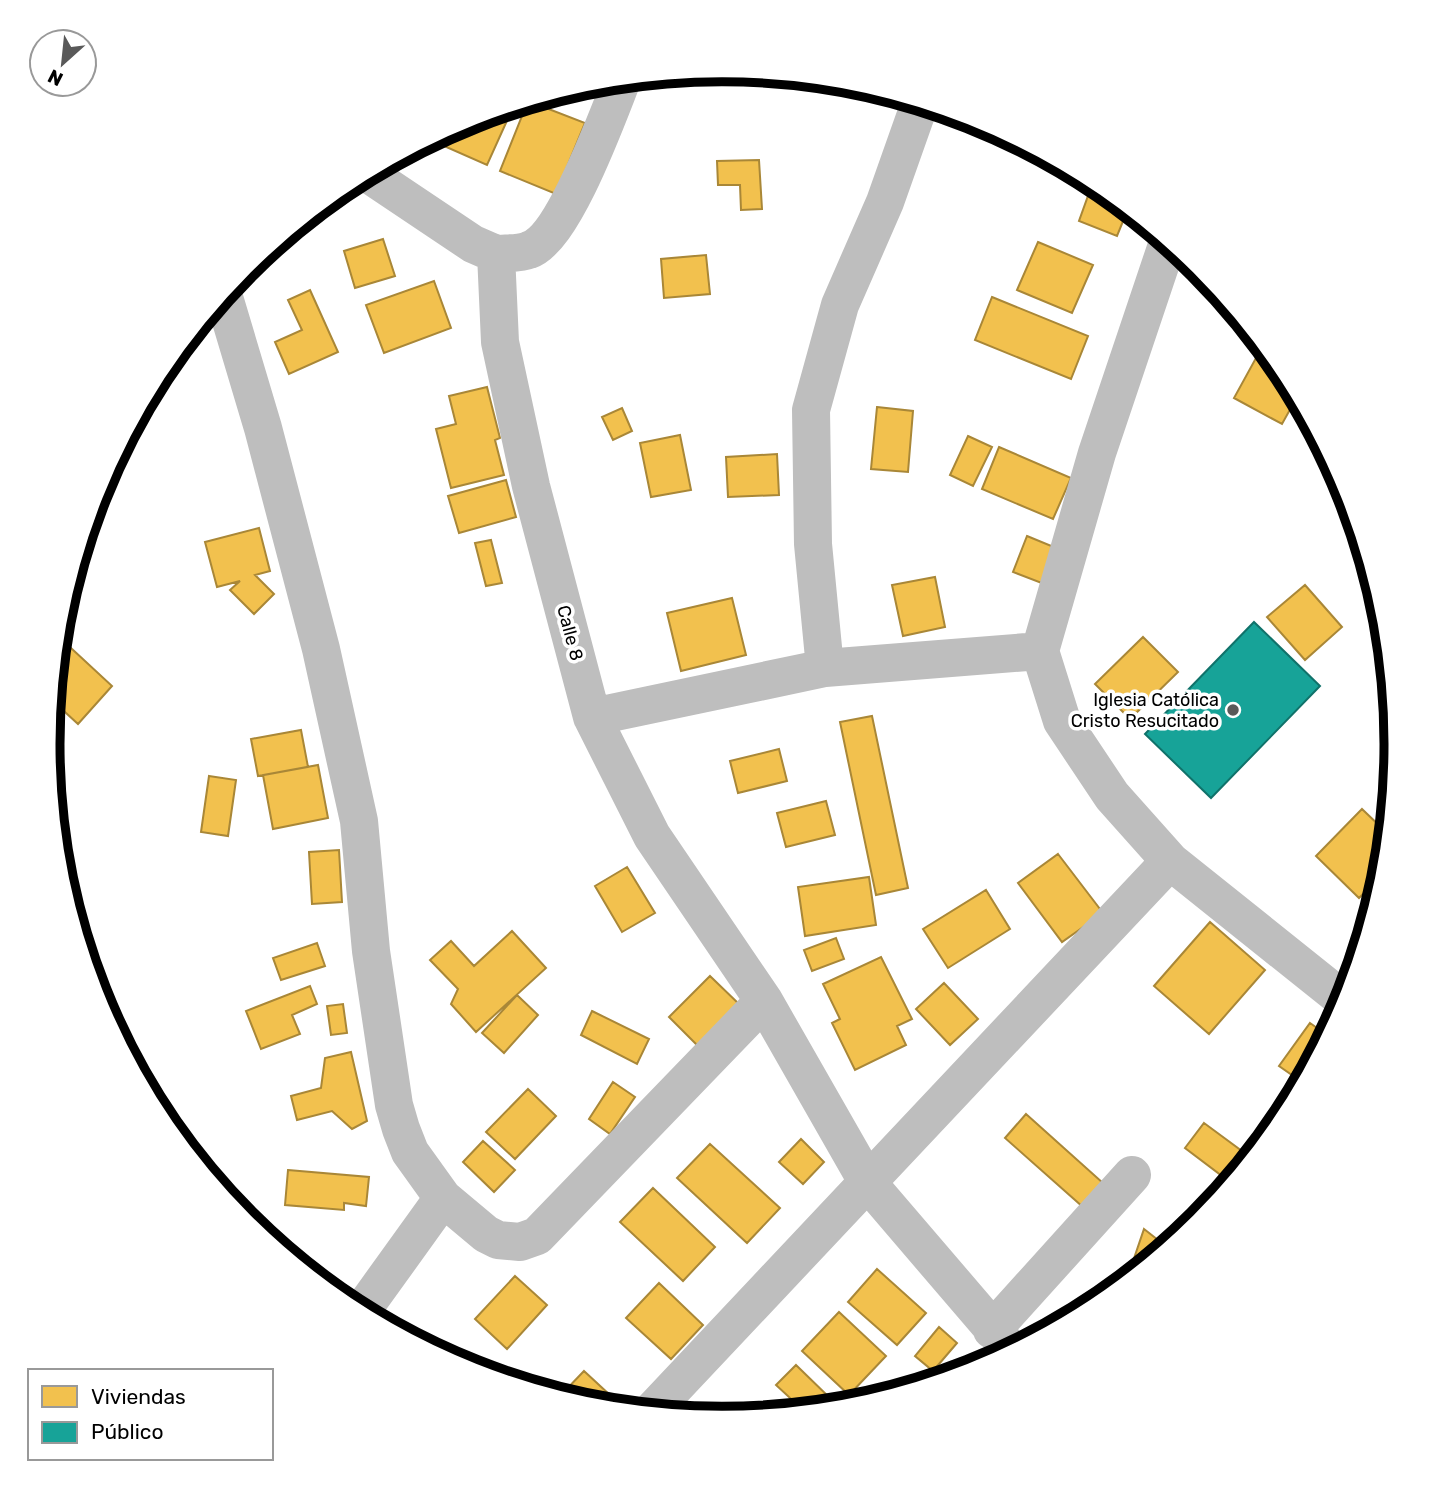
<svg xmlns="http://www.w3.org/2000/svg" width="1443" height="1488" font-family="Rubik,sans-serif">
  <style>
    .homes { fill: #f2c14e; stroke: #a98737; stroke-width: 2 }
    .public { fill: #17a398; stroke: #10726a; stroke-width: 2 }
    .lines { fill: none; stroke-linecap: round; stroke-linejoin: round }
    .minor { stroke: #bebebe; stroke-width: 38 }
    .poi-dot { fill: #595959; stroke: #fff; stroke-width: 2.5 }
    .labels { text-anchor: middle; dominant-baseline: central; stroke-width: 7; stroke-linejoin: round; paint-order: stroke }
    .street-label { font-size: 18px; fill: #000; stroke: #fff }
    .poi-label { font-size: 18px; fill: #000; stroke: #fff; text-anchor: end }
    .rim { fill: none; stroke: #000; stroke-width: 9 }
  </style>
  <rect width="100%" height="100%" fill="#fff"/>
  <path class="homes" d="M528,101L585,123L556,194L500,171Z
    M501,110L510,114L487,165L444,146L452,127L464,121Z
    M759,160L762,209L741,210L740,185H718L717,161Z
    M1093,182L1128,209L1117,236L1079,221Z
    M383,239L395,276L355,288L344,251Z
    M1038,242L1093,265L1072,313L1017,290Z
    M706,255L710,294L664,298L661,259Z
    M434,281L451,328L384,353L366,305Z
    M310,290L338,352L289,374L275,342L302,330L288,300Z
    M992,297L1088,336L1071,379L975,340Z
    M1256,358L1284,372L1297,397L1282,424L1234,398Z
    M487,387L500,438L495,440L504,475L451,488L436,429L456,424L449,396Z
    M877,407L913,411L908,472L871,469Z
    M622,408L632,431L613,440L602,417Z
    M680,435L691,490L651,497L640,443Z
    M968,436L992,447L973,486L950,475Z
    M999,447L1071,478L1053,519L982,489Z
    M777,454L779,495L728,497L726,457Z
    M506,480L516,517L459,533L448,496Z
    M259,528L270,571L255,575L274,594L254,614L230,590L240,581L217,587L205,542Z
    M1027,536L1066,552L1052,587L1013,572Z
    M491,540L502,583L486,586L475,543Z
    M935,577L945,627L903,636L892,585Z
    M1305,585L1342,627L1305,660L1267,617Z
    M732,598L746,655L681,671L667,613Z
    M58,636L112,686L78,724L52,700Z
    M1143,637L1178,672L1130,719L1095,684Z
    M872,716L908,888L876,895L840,722Z
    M301,730L308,767L258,776L251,739Z
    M779,749L787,781L738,793L730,761Z
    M318,765L328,818L273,829L263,775Z
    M209,776L236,780L228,836L201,832Z
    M826,801L835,835L786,847L777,813Z
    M1362,809L1387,833L1383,874L1359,898L1316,856Z
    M339,850L342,902L312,904L309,852Z
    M1058,854L1103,913L1062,942L1018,883Z
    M627,867L655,913L622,932L595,886Z
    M869,877L876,925L805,936L798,887Z
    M1379,888L1373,906L1367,900Z
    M986,890L1010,929L948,968L923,929Z
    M1210,922L1265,970L1209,1034L1154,986Z
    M512,931L546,968L476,1032L451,1004L458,989L430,960L451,941L474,966Z
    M836,938L844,959L812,971L804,950Z
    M317,943L325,966L281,980L273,958Z
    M881,957L912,1019L897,1026L906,1045L855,1070L832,1023L840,1019L823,984Z
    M710,976L740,1005L698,1046L669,1017Z
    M944,983L978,1019L950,1045L916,1009Z
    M310,986L317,1004L292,1015L300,1034L261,1049L246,1011Z
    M517,995L538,1015L504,1053L482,1033Z
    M343,1004L347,1033L331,1035L327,1006Z
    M592,1011L649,1039L637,1064L581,1035Z
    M1310,1023L1327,1035L1302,1082L1279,1066Z
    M351,1052L367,1121L352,1129L332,1111L297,1120L291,1096L321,1088L325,1058Z
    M613,1082L635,1097L610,1134L589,1119Z
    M528,1089L556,1116L515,1159L486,1132Z
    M1026,1114L1113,1192L1092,1215L1005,1138Z
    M1204,1123L1250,1157L1230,1182L1185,1148Z
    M801,1139L824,1162L803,1184L779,1162Z
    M483,1141L515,1170L494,1192L463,1162Z
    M710,1144L780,1208L747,1243L677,1178Z
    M288,1170L369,1177L366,1206L344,1203V1210L285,1205Z
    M653,1188L715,1247L683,1281L620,1222Z
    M1144,1229L1167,1247L1127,1279Z
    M877,1269L926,1313L897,1345L848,1302Z
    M515,1276L547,1305L507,1349L475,1319Z
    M659,1283L703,1325L671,1359L626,1318Z
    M839,1312L886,1356L849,1395L802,1351Z
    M939,1327L957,1343L933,1371L915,1356Z
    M796,1365L832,1400L824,1408L803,1410L776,1385Z
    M584,1371L625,1409L590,1405L560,1396Z"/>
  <path class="public" d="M1254,622L1320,686L1211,798L1145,734Z"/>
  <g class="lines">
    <path class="minor" d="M367,173L473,244L496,254L500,342L531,486L592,717L652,836L764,1001L868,1183L1011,1350
      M1168,242L1097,453L1040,651L1062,721L1112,796L1170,861L1345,1001
      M496,254C506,253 520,254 529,250C564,238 608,115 622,80
      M223,294L263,428L321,649L359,821L371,951L394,1105L401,1129L410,1152L443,1198L486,1234L498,1240L520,1242L537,1236L764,1001
      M825,668L813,544L811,410L840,305L885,202L920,103
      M592,717L825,668L1040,651
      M361,1312L443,1198
      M992,1330L1132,1175
      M652,1411L1170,861"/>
  </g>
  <circle class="poi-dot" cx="1233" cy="710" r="7"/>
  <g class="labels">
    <g class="street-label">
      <text transform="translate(570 633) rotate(75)">Calle 8</text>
    </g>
    <g class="poi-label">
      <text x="1219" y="700">Iglesia Católica<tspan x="1219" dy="21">Cristo Resucitado</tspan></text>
    </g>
  </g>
  <path d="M0 0H1443V1488H0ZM60 744a662 662 0 1 1 1324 0a662 662 0 1 1-1324 0Z" fill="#fff" fill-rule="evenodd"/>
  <path class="rim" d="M60 744a662 662 0 1 1 1324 0a662 662 0 1 1-1324 0Z"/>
  <rect x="28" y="1369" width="245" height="91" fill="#ffffff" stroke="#999999" stroke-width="2"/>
  <rect x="42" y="1386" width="35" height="21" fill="#f2c14e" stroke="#999999" stroke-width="2"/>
  <text x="91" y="1404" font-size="21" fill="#000000">Viviendas</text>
  <rect x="42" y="1422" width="35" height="21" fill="#17a398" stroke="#999999" stroke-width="2"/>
  <text x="91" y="1439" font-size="21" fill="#000000">Público</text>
  <g transform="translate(63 63) rotate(207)"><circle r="33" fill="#ffffff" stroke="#999999" stroke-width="2"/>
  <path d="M0-5L12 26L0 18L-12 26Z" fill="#595959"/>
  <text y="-10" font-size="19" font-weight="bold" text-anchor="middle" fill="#000000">N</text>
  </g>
</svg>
